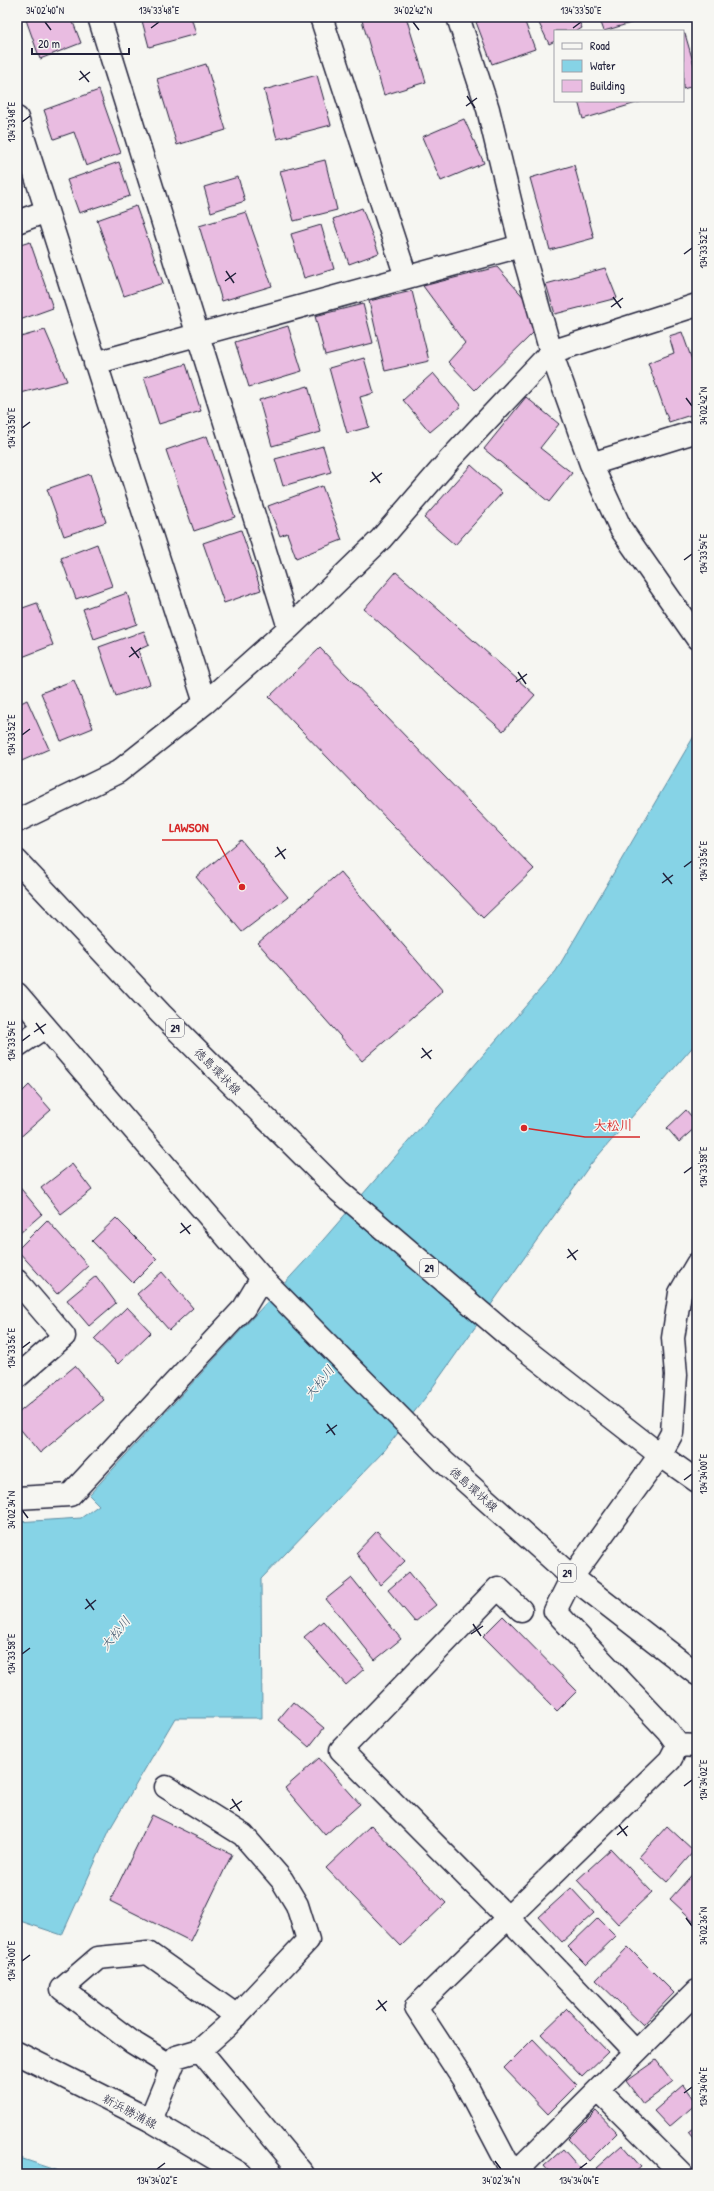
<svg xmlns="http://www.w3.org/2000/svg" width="714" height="2191" font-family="'Patrick Hand','Klee One',sans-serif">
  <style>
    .water { fill: #86d3e6; stroke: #5e8ca2 }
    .building { fill: #e9bce1; stroke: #22223b }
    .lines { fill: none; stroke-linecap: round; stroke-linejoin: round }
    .street-casing { stroke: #22223b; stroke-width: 25 }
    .secondary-casing { stroke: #22223b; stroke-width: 25 }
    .primary-casing { stroke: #22223b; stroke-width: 25 }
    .street { stroke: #f6f6f2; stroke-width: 22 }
    .secondary { stroke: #f6f6f2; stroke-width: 22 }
    .primary { stroke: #f6f6f2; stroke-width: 22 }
    .ticks { fill: none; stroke: #22223b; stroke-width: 1.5 }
    .labels { text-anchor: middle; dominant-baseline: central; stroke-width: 3; stroke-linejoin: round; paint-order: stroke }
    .shield { fill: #f6f6f2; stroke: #626272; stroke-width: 1 }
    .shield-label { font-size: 11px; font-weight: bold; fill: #22223b }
    .street-label { font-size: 12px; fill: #22223b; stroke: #f6f6f2 }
    .water-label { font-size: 13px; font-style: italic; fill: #40576e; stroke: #f6f6f2 }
    .leader { fill: none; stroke: #d62828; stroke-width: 1.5 }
    .callout-dot { fill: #d62828; stroke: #f6f6f2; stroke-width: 1.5 }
    .callout-label { font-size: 13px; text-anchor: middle; font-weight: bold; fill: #d62828; stroke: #f6f6f2; stroke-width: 3; stroke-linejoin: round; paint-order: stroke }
    .neatline { fill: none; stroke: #22223b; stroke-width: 1.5 }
    .ticks-label { font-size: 10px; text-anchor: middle; fill: #22223b }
  </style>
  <rect width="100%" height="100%" fill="#f6f6f2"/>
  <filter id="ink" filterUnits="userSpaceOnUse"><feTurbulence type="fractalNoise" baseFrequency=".025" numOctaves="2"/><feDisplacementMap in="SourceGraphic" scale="8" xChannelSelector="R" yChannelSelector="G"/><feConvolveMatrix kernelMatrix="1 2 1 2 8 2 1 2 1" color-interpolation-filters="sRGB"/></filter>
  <g filter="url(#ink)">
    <path class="water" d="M697,731V1042L590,1165L425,1398L384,1451L261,1579L262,1718H175L111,1827L62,1935L17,1920V1522L81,1518L99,1505L89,1495L304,1262L556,971Z
      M17,2157L68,2174H17Z"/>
    <path class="building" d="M25,17H71L81,43L40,59Z
      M141,17H191L196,34L149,47Z
      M361,17H406L426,82L384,95Z
      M489,17H523L535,49L492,64L476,22Z
      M536,17H577L582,28L577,31H555V41L549,44Z
      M599,17H633L634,22L604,31Z
      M683,34H685L697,75V85L683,89Z
      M206,64L226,130L177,145L157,79Z
      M317,75L331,125L277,139L264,90Z
      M99,90L121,153L86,166L74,132L54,139L44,110Z
      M578,101H643L583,119Z
      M464,119L484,163L441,181L422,137Z
      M325,160L337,210L294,221L280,171Z
      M119,162L130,196L79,213L67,180Z
      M574,165L594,238L550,250L530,178Z
      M238,177L245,201L211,212L204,187Z
      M136,206L163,283L124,296L97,220Z
      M362,208L379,253L349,264L333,219Z
      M246,212L272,286L222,301L199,226Z
      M321,225L334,269L304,278L291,234Z
      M30,242L53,308L17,321V246Z
      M497,267L526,300L534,332L475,390L448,362L465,343L423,286Z
      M605,268L617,298L555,314L546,284Z
      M412,291L429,361L385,371L369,301Z
      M363,304L373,343L325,355L315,316Z
      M288,326L302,371L249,387L235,342Z
      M45,330L67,381L17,394V338Z
      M682,332L697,374V413L669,422L648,363L674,353L669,336Z
      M364,358L374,393L360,397L369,427L347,433L329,368Z
      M186,364L201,411L159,424L144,377Z
      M433,373L461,406L430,432L403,400Z
      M308,386L321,432L272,446L259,400Z
      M526,397L559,424L540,448L572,473L549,502L484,449Z
      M207,436L235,517L194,531L166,450Z
      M323,446L331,472L283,486L275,459Z
      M471,465L502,493L455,545L424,518Z
      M90,474L106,522L64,536L47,489Z
      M322,486L342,540L296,558L287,533L280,536L268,506Z
      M241,530L261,590L224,603L203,543Z
      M97,544L112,586L76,599L61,558Z
      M396,572L535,695L503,731L364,609Z
      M127,593L137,624L94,639L83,609Z
      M37,603L53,645L17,659V610Z
      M144,631L149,645L138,650L150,684L116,696L99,647Z
      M320,648L534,869L483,918L269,697Z
      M74,680L93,728L61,741L41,693Z
      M27,700L49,749L17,763V705Z
      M241,840L288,897L242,932L196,877Z
      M340,872L443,991L362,1061L258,943Z
      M29,1085L51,1110L17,1140V1097Z
      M686,1110L697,1123V1126L679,1142L667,1128Z
      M72,1164L92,1190L61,1214L41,1188Z
      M17,1184L42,1214L20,1233L17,1230Z
      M116,1218L157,1259L133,1283L92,1241Z
      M47,1220L88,1266L57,1294L17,1250Z
      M162,1272L193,1308L169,1330L137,1294Z
      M96,1276L116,1303L89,1326L67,1300Z
      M127,1307L151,1332L118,1364L94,1339Z
      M75,1366L104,1400L40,1453L17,1425V1414Z
      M377,1531L405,1561L380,1585L356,1553Z
      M409,1572L436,1605L415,1622L388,1590Z
      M352,1578L401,1639L375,1660L326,1599Z
      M503,1616L577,1691L557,1711L483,1636Z
      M323,1621L364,1669L346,1685L304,1637Z
      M293,1702L324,1728L309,1747L278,1720Z
      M319,1758L360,1804L325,1835L285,1788Z
      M152,1815L232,1854L190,1941L110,1901Z
      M371,1825L446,1903L401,1946L326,1868Z
      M667,1826L694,1851L667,1882L639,1857Z
      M611,1849L652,1892L618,1924L577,1880Z
      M697,1869V1924L670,1899Z
      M571,1888L594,1913L562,1942L539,1917Z
      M598,1918L616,1936L586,1965L568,1947Z
      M628,1947L674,1993L643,2025L596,1980Z
      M567,2009L608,2052L582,2077L541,2034Z
      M533,2039L577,2085L548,2114L504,2068Z
      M656,2060L673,2082L643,2104L626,2081Z
      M684,2085L697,2103L669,2127L654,2111Z
      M596,2111L617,2133L589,2161L568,2139Z
      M697,2125V2143L688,2132Z
      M622,2145L641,2167L633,2174H601L596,2168Z
      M563,2149L585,2174H551L544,2166Z"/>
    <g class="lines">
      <defs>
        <path id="street" d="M99,17L289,628
          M321,17L406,277
          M458,17L488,109L521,246L551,352L591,464L621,529L697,638
          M17,118L205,703
          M17,222L47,211
          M95,363L521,246
          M591,464L691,433
          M17,821L118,772L205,703L289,628L381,539L451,458L551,352L697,305
          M17,1046L45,1027
          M17,1281L64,1336L17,1377
          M17,1498L70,1495L244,1308L262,1278
          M521,1610L498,1588L341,1750L509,1919L636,2052
          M678,1745L697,1746
          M166,1787L243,1835L282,1880L297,1905L308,1940L227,2026L200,2050L303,2174
          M171,2066L132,2042L62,1989L98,1958L148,1953L237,2016
          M598,2090L682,2174
          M150,2120L176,2057L200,2050
          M513,2174L463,2079L416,2007L670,1760L678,1745L668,1731L555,1611L572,1577L660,1455L672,1433L676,1375L673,1338L680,1293L697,1264
          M514,2174L697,1991"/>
        <path id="secondary" d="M17,2053L150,2120L241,2174"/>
        <path id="primary" d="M17,861L161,1014L339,1191L513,1340L660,1455L697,1481
          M17,994L262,1278L444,1462L572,1577L697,1674"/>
      </defs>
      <use href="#street" class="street-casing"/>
      <use href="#secondary" class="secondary-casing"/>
      <use href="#primary" class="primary-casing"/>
      <use href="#street" class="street"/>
      <use href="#secondary" class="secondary"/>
      <use href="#primary" class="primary"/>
    </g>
  </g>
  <path class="ticks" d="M45,22L51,30M413,22L419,30M151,28L159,22M573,28L581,22M80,71L89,82M79,80L90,72M467,96L475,108M466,106L477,98M22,122L30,116M684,254L692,248M226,271L234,283M225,281L236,273M613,297L621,308M611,307L623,298M686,398L692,406M22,428L30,422M372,472L380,483M370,482L382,473M684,560L692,554M131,647L139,658M129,657L141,648M518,672L526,684M516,682L527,674M22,735L30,729M277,847L285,859M275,857L286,849M684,867L692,861M663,873L672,884M662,883L673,875M36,1023L44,1034M34,1032L46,1024M22,1041L30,1035M422,1048L431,1059M421,1058L432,1050M684,1173L692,1167M181,1223L190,1234M180,1233L191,1225M568,1249L576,1260M567,1258L578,1250M22,1348L30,1342M327,1424L335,1435M326,1433L337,1425M684,1480L692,1474M22,1510L28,1518M86,1599L94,1610M85,1609L96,1600M473,1624L481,1636M471,1634L483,1626M22,1654L30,1648M684,1786L692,1780M232,1799L240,1811M230,1809L242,1801M619,1825L627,1836M617,1835L628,1826M686,1918L692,1926M22,1961L30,1955M378,2000L386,2011M376,2010L387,2001M684,2093L692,2087M495,2161L501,2169M157,2169L165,2163M579,2169L587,2163"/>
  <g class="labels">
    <g class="shield">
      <rect x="166" y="1019" width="18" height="18" rx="3"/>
      <rect x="420" y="1259" width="18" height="18" rx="3"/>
      <rect x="558" y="1564" width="18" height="18" rx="3"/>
    </g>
    <g class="shield-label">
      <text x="175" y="1028">29</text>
      <text x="429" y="1268">29</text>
      <text x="567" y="1573">29</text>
    </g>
    <g class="street-label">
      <text transform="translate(218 1071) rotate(45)">徳島環状線</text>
      <text transform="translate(474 1489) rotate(42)">徳島環状線</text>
      <text transform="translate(130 2111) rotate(28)">新浜勝浦線</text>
    </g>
    <g class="water-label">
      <text transform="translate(319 1382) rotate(-51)">大松川</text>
      <text transform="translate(115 1633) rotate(-51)">大松川</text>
    </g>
  </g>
  <path class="leader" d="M242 887L217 840H162M524 1128L585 1137H640"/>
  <g class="callout-dot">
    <circle cx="242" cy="887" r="4"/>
    <circle cx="524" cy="1128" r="4"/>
  </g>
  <g class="callout-label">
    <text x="189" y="832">LAWSON</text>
    <text x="613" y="1130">大松川</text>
  </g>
  <rect width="714" height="2191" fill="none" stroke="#f6f6f2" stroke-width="44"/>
  <rect x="554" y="30" width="130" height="72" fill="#f6f6f2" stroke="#a1a1a9"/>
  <rect x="562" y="43" width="20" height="6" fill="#f6f6f2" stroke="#a1a1a9"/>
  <text x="590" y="50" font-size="12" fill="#22223b">Road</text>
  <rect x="562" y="60" width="20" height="12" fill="#86d3e6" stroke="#a1a1a9"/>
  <text x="590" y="70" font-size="12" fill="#22223b">Water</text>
  <rect x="562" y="80" width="20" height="12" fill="#e9bce1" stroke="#a1a1a9"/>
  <text x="590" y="90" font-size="12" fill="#22223b">Building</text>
  <path d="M32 48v6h97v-6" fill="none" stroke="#22223b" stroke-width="2"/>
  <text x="38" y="48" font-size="12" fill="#22223b" stroke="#f6f6f2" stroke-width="3" paint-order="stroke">20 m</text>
  <rect x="22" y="22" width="670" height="2147" class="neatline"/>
  <g class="ticks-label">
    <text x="45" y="14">34°02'40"N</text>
    <text x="159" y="14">134°33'48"E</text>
    <text x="413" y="14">34°02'42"N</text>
    <text x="581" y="14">134°33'50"E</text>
    <text transform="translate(11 122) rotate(-90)" y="4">134°33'48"E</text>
    <text transform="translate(703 248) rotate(-90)" y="4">134°33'52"E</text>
    <text transform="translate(703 406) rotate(-90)" y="4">34°02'42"N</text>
    <text transform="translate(11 428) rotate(-90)" y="4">134°33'50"E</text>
    <text transform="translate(703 554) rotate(-90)" y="4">134°33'54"E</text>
    <text transform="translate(11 735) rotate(-90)" y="4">134°33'52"E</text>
    <text transform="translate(703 861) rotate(-90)" y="4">134°33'56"E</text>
    <text transform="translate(11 1041) rotate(-90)" y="4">134°33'54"E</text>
    <text transform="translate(703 1167) rotate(-90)" y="4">134°33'58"E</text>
    <text transform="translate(11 1348) rotate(-90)" y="4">134°33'56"E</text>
    <text transform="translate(703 1474) rotate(-90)" y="4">134°34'00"E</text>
    <text transform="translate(11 1510) rotate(-90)" y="4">34°02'34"N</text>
    <text transform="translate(11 1654) rotate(-90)" y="4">134°33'58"E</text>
    <text transform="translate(703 1780) rotate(-90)" y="4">134°34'02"E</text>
    <text transform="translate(703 1926) rotate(-90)" y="4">34°02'36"N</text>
    <text transform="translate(11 1961) rotate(-90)" y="4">134°34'00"E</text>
    <text transform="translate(703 2087) rotate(-90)" y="4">134°34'04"E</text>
    <text x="157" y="2184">134°34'02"E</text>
    <text x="501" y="2184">34°02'34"N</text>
    <text x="579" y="2184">134°34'04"E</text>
  </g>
</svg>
